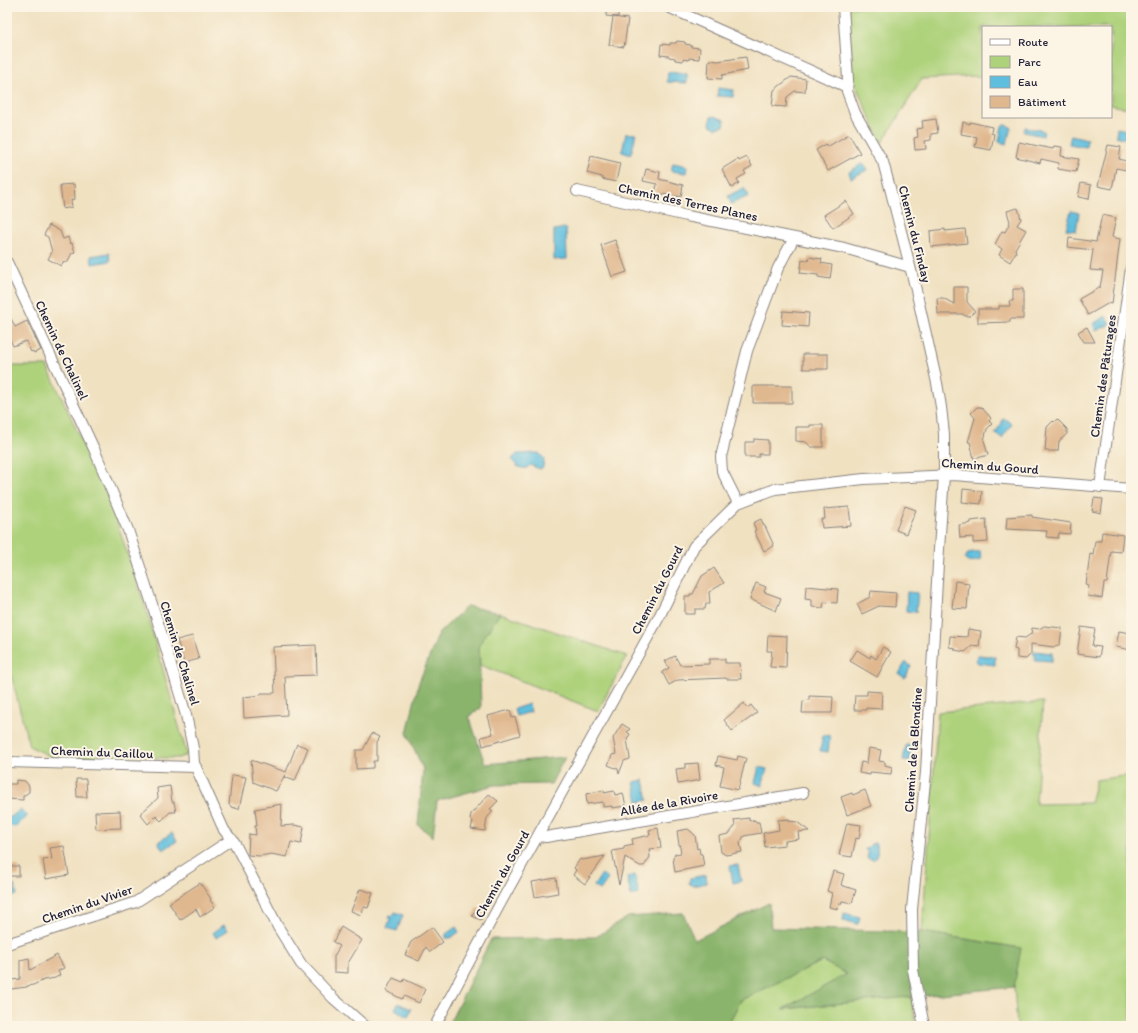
<svg xmlns="http://www.w3.org/2000/svg" width="1138" height="1033" font-family="Itim,sans-serif">
  <style>
    .green { fill: #aed27c; stroke: #687a5c }
    .forest { fill: #8ab46c; stroke: #566b54 }
    .water { fill: #5fbedd; stroke: #40708c }
    .building { fill: #e0b88f }
    .lines { fill: none; stroke-linecap: round; stroke-linejoin: round }
    .minor-casing { stroke: #89827e; stroke-width: 12 }
    .minor { stroke: #fff; stroke-width: 10 }
    .labels { text-anchor: middle; dominant-baseline: central; stroke-width: 4; stroke-linejoin: round; paint-order: stroke }
    .street-label { font-size: 13px; fill: #22223b; stroke: #fcf5e5 }
  </style>
  <rect width="100%" height="100%" fill="#fcf5e5"/>
  <filter id="ink" filterUnits="userSpaceOnUse"><feTurbulence type="fractalNoise" baseFrequency=".025" numOctaves="2"/><feDisplacementMap in="SourceGraphic" scale="8" xChannelSelector="R" yChannelSelector="G"/><feConvolveMatrix kernelMatrix="1 2 1 2 8 2 1 2 1" color-interpolation-filters="sRGB"/></filter>
  <filter id="wash" filterUnits="userSpaceOnUse"><feTurbulence type="fractalNoise" baseFrequency=".012" numOctaves="4" result="noise"/><feDisplacementMap in="SourceGraphic" scale="16" xChannelSelector="R" yChannelSelector="G"/><feGaussianBlur stdDeviation="0.9" result="paint"/><feColorMatrix in="noise" values="0 0 0 0 0 0 0 0 0 0 0 0 0 0 0 0 0 1.4 0 .05"/><feComposite in="paint" operator="in"/></filter>
  <g filter="url(#wash)">
    <rect width="100%" height="100%" fill="#f0e1c1"/>
    <path class="green" d="M849,7H1131V109L1111,105V27H983V78L976,76L922,79L882,143L853,80Z
      M7,366H47L110,501L146,609L187,755L178,758L52,757L29,746L7,658Z
      M500,613L627,656L598,711L480,665L479,644Z
      M1043,702L1036,804L1090,803L1096,780L1131,775V1026H1017L1014,987L1020,948L922,932L938,712Z
      M822,961L847,974L785,1009L911,996L916,1026H727L741,1000Z"/>
    <path class="forest" d="M467,606L500,613L479,645L481,708L469,716L485,764L565,757L551,784L494,785L437,801L433,837L418,825L423,769L407,733L419,682L439,633Z
      M769,903L771,928L922,932L1021,948L1014,987L783,1009L847,974L822,961L741,1000L727,1026H448L491,939L596,937L628,917L683,913L695,940Z"/>
    <path class="water" d="M668,72L687,74V83L667,82Z
      M718,88L734,90L733,97L717,96Z
      M714,116L725,120L724,126L716,128L710,125L711,117Z
      M1005,125L1011,127L1007,144L999,142L1002,126Z
      M1025,127L1044,131L1043,136L1024,132Z
      M1117,128L1131,131V142H1129L1127,139L1116,136Z
      M626,133L636,134L631,155L622,152Z
      M1071,135L1087,139L1086,147L1069,144Z
      M673,163L687,166L686,173L671,171Z
      M863,163L867,170L851,178L849,172Z
      M744,188L749,196L731,204L728,196Z
      M1071,211L1079,213L1076,231L1066,229Z
      M565,228L566,229L567,259L554,260V230Z
      M109,253L110,261L92,264L91,256Z
      M1106,316L1110,324L1096,331L1093,324Z
      M1003,419H1005L1012,424L1002,438L995,433L1002,423V421Z
      M539,453L544,459L543,467L540,469L530,465L527,468C519,469 515,465 512,459L517,454Z
      M980,551L981,560L970,562L965,559L968,553Z
      M907,592L918,593L916,612L906,611Z
      M1034,651L1052,653V661L1035,660V654H1033Z
      M979,655L995,657V665L978,663L976,661L977,656Z
      M905,663H907L911,666L905,678L899,674Z
      M529,704L531,712L516,716L514,709Z
      M823,735L830,736L828,752L820,751Z
      M906,745L911,746L909,761L903,760Z
      M759,767L767,769L762,786L755,783Z
      M644,780L648,800L638,802L634,782Z
      M21,809L27,817L15,827L9,826L7,820L9,819V817H11Z
      M172,833L177,841L163,850L158,842Z
      M875,843C879,848 878,857 873,860L867,858L868,853L865,849L869,848L871,844Z
      M738,865L741,881L733,883L730,866Z
      M602,874L608,879L600,890L594,886Z
      M635,875L639,894L631,896L627,877Z
      M706,875L707,883L692,886L689,883L690,878Z
      M14,885L17,895L7,898V890L11,889L10,887Z
      M395,912L403,915L397,931L387,928L390,919L389,918L390,915L393,916Z
      M844,913L860,917L858,924L843,920Z
      M224,925L228,930L216,938L213,932Z
      M456,927L459,932L450,938H446V934Z
      M398,1003L411,1009L408,1017L395,1009Z"/>
    <g id="blocks">
      <path class="building" d="M607,7H619L618,17L606,16Z
        M613,17L628,19L624,47L609,45Z
        M677,41L685,42V44L691,45V47L700,48L699,59L689,58V60L683,59V61L675,60V58L669,57V56L660,55L661,44L670,45V43H676Z
        M746,57L748,70L722,75V79L708,78L709,60L718,61Z
        M791,77L806,79L805,92L795,91L787,97L786,107L772,106L774,90Z
        M936,119L938,133L931,134V140L925,141L926,149L915,150L914,138L918,137L917,129L923,128L922,121Z
        M963,122L970,124V122L992,127L991,133L994,134L991,150L975,147L977,137L961,134Z
        M849,134L860,153L828,171L816,150L826,144L827,147Z
        M1019,142L1053,149L1054,146L1062,147L1061,156L1079,159L1076,172L1058,169L1059,163L1041,159L1040,163L1016,157Z
        M1108,145L1121,147L1119,159L1131,162V171L1116,168L1112,189L1098,186Z
        M591,156L620,163L616,182L602,179V177L587,173Z
        M747,157L752,166L744,171L746,174L737,179L739,183L732,188L722,169L738,159L739,161Z
        M646,169L660,172L659,179L683,185L681,197L655,193L657,184L643,181Z
        M1081,183L1091,185L1089,199L1078,197Z
        M74,184L75,199L71,200L72,207L63,209L60,185Z
        M846,201L854,214L833,228L824,215Z
        M1018,208L1021,219L1017,225L1026,230L1015,249L1016,252L1010,262L999,255L1002,249L995,244L1002,231L1005,232L1010,222L1007,211Z
        M1102,215L1116,218L1112,237L1120,239L1112,304L1109,303L1088,315L1079,299L1100,287L1103,271L1090,270L1093,250L1068,247L1069,238L1096,242Z
        M49,225L60,231L63,239L68,237L70,244L72,243L75,252L72,253L67,263L64,261L61,266L48,259L52,252L48,237L44,235Z
        M945,229V231L965,229L967,243L931,247L930,231Z
        M615,240L627,272L612,277L601,245Z
        M809,257L822,259L821,263L832,265L830,279L818,277V275L800,273L802,260L808,261Z
        M954,287H967V302L975,311L970,316H965L963,314H938L937,298H943L954,304Z
        M1013,289H1023V319H1010V322L978,323V309H999V306H1010L1009,301H1013Z
        M7,310L15,327L27,321L41,350L34,353L33,351L31,352L26,341L13,346L7,333Z
        M783,311L809,313L808,327L782,325Z
        M1087,327L1095,342H1084L1078,332Z
        M803,354H828V369H803Z
        M753,386H792V403H753Z
        M977,407H981L991,418L989,421L992,424L987,429L984,440L988,455L974,459L970,442H968L975,418L971,413Z
        M1057,419L1067,429V434L1059,441L1058,451H1045L1047,427L1053,421L1054,422Z
        M810,425H823V447H811L806,442L796,441V427H810Z
        M754,439L768,440V454H759V457H745V442H754Z
        M963,489L982,491L981,504L962,502Z
        M1094,498L1103,499L1101,513L1092,511Z
        M905,506L916,510L906,534L896,530Z
        M849,507L851,526L822,528L821,519H825L824,509Z
        M1032,515V517L1071,523L1070,534L1059,533L1058,538L1046,537L1047,531L1006,529L1007,517Z
        M761,519L764,526H765L774,546L764,551L754,531L756,530L753,523Z
        M986,519L988,542L973,543V537L960,538L959,525L971,523V521Z
        M1102,532L1123,535L1121,552L1111,551L1107,583H1104L1102,598L1088,596L1089,586L1086,585L1090,554L1093,555L1095,541H1101Z
        M714,568L724,583L709,592L710,604H706L705,609H695V614H685V596H690V594H693L702,576Z
        M955,581L969,583L967,609L952,608Z
        M756,583L766,587L764,592L781,598L776,611L750,599Z
        M806,586L838,589L837,603L824,602L823,608L812,607V600L805,599Z
        M871,591L896,593L895,607L879,606L862,614L857,604L870,597Z
        M1044,626L1062,628L1060,644L1054,647L1031,644V654L1026,659L1017,658V650L1014,649L1016,637L1025,638L1031,634L1032,628L1039,629Z
        M1081,627L1095,629L1092,646L1101,647L1099,657L1077,654Z
        M968,629L981,631L979,647L972,646L965,652L955,650V648L949,647L950,636L967,637Z
        M1119,631L1129,633V635L1131,636V650L1116,647Z
        M768,635L787,636L786,668L770,667L772,651H767Z
        M192,636L199,659L184,663L177,640Z
        M316,645L317,675L285,676L287,715L244,718L243,697L261,695V693H275L273,647Z
        M883,647L891,652L877,677L850,661L857,650L870,658L871,655L876,659Z
        M675,656L680,665L709,664V659H725V663H740L741,679H726V678L678,680L669,685L662,672L669,668L665,661Z
        M867,691L882,692L881,709L866,708V710H854L855,695H867Z
        M809,696L833,697L832,713H802L803,701L809,700Z
        M744,703L747,708L751,705L757,713L732,731L724,720Z
        M510,710L512,718L515,717L520,735L483,746L481,737L493,734L488,716Z
        M622,724L630,729L627,732L630,734L627,739L630,759L624,761L619,774L618,769L608,765L612,755L616,754L613,738Z
        M372,733L380,737L377,742V761H373V768L356,769V750H363Z
        M297,744L308,748L295,781L284,777L285,775L276,791L253,782L251,760L286,772Z
        M869,748L881,750L879,761L885,762V765L892,767L891,774L870,772V775L859,773L861,762L867,763Z
        M718,756L737,760L738,756L746,758L738,790L720,786L724,767L716,765Z
        M698,763L700,780L678,784L676,769L685,768V764Z
        M232,775L246,777L239,809L231,807V806L229,805Z
        M76,779H86L87,797H77Z
        M16,780L25,781L29,786V792L23,796V800L7,799V785H9V784H16Z
        M170,786L172,802H174L176,812H170L161,821L156,816L148,824L140,814L158,798L157,788Z
        M604,790V793L614,791L615,795L623,793L626,806L612,808V806L603,807V802L587,804L586,794Z
        M865,790L871,806L847,815L841,797L852,793L853,795Z
        M489,794L498,801L490,809L493,811L487,818L485,831L471,829L473,821L470,820L471,814Z
        M282,804L281,826L294,825L304,827L301,844L291,842L287,857L271,854L260,856L248,855L249,834L256,835L255,826H257L255,809Z
        M120,811L121,828L96,829L95,812Z
        M749,818V821L755,820V822H759L761,833L744,836L740,843L742,852L726,855L721,852L719,836L729,834L735,826L734,820Z
        M789,819V821L797,822L809,831L798,832L799,839L785,841V845L765,847L763,833L779,830L778,820Z
        M847,823L861,825L859,839L856,838L852,857L839,855Z
        M658,828L661,848L649,849L650,857L644,866H640L625,857L619,885L612,851L624,849V846L633,844L632,839L650,835L649,830Z
        M688,829L695,835L697,849L699,848L700,854H702L704,866L675,872L673,858L675,854L681,853L680,847L681,845H679L677,831Z
        M64,846L69,875L46,879L43,860L52,859L50,848Z
        M605,856L585,884L573,875L576,870L574,868L580,859L582,860Z
        M8,866H19V876H9Z
        M833,871L844,874L841,885L856,890L852,903L842,901L841,904H839L838,909L829,907L832,893L827,891Z
        M556,878L558,893L535,897L532,882Z
        M200,883L211,899L210,900L215,907L200,917L196,909L180,920L169,903Z
        M360,889L373,893L368,908L364,907L361,915L351,911Z
        M477,908L485,911L481,920L472,916Z
        M341,927L362,940L348,963V973L334,972V956L340,946L333,942Z
        M432,927L443,942L430,952L426,947L419,961L405,955L411,942Z
        M57,955L64,968L58,971L60,975L55,978L44,980L33,985L27,986V987L11,989V980L20,979V960L29,958L30,970Z
        M393,978L403,982L404,979L425,989L419,1003L404,996L402,999L386,991Z"/>
    </g>
  </g>
  <g filter="url(#ink)">
    <use href="#blocks" fill-opacity="0" stroke="#89827e" stroke-width="1"/>
    <g class="lines">
      <defs>
        <path id="minor" d="M668,7L847,87
          M843,7L848,79L847,91L855,113L883,162L890,188L916,290L937,383L941,407L944,434V475L938,564L926,772L912,909L913,970L924,1026
          M577,191L687,216L844,248L910,267
          M7,262L94,449L128,530L162,635L186,715L193,748L194,763L224,830L235,844L278,927L301,964L333,998L365,1026
          M1100,487L1131,268
          M738,503L722,471L721,457L747,351L778,268L794,238
          M7,762L196,767
          M538,836L546,837L803,793
          M7,944L136,902L232,839
          M435,1026L500,904L659,617L694,546L738,503L775,489L864,479L954,475L1131,489"/>
      </defs>
      <use href="#minor" class="minor-casing"/>
      <use href="#minor" class="minor"/>
    </g>
  </g>
  <g class="labels">
    <g class="street-label">
      <text transform="translate(688 202) rotate(12)">Chemin des Terres Planes</text>
      <text transform="translate(915 234) rotate(76)">Chemin du Finday</text>
      <text transform="translate(62 350) rotate(65)">Chemin de Chalinel</text>
      <text transform="translate(1103 376) rotate(-82)">Chemin des Pâturages</text>
      <text transform="translate(990 466) rotate(4)">Chemin du Gourd</text>
      <text transform="translate(657 590) rotate(-63)">Chemin du Gourd</text>
      <text transform="translate(180 653) rotate(73)">Chemin de Chalinel</text>
      <text transform="translate(913 750) rotate(-86)">Chemin de la Blondine</text>
      <text transform="translate(102 752) rotate(2)">Chemin du Caillou</text>
      <text transform="translate(669 803) rotate(-10)">Allée de la Rivoire</text>
      <text transform="translate(502 874) rotate(-61)">Chemin du Gourd</text>
      <text transform="translate(87 904) rotate(-19)">Chemin du Vivier</text>
    </g>
  </g>
  <rect width="1138" height="1033" fill="none" stroke="#fcf5e5" stroke-width="24"/>
  <rect x="982" y="26" width="130" height="92" fill="#fcf5e5" stroke="#a5a1a1"/>
  <rect x="990" y="39" width="20" height="6" fill="#ffffff" stroke="#a5a1a1"/>
  <text x="1018" y="46" font-size="12" fill="#22223b">Route</text>
  <rect x="990" y="56" width="20" height="12" fill="#aed27c" stroke="#a5a1a1"/>
  <text x="1018" y="66" font-size="12" fill="#22223b">Parc</text>
  <rect x="990" y="76" width="20" height="12" fill="#5fbedd" stroke="#a5a1a1"/>
  <text x="1018" y="86" font-size="12" fill="#22223b">Eau</text>
  <rect x="990" y="96" width="20" height="12" fill="#e0b88f" stroke="#a5a1a1"/>
  <text x="1018" y="106" font-size="12" fill="#22223b">Bâtiment</text>
</svg>
